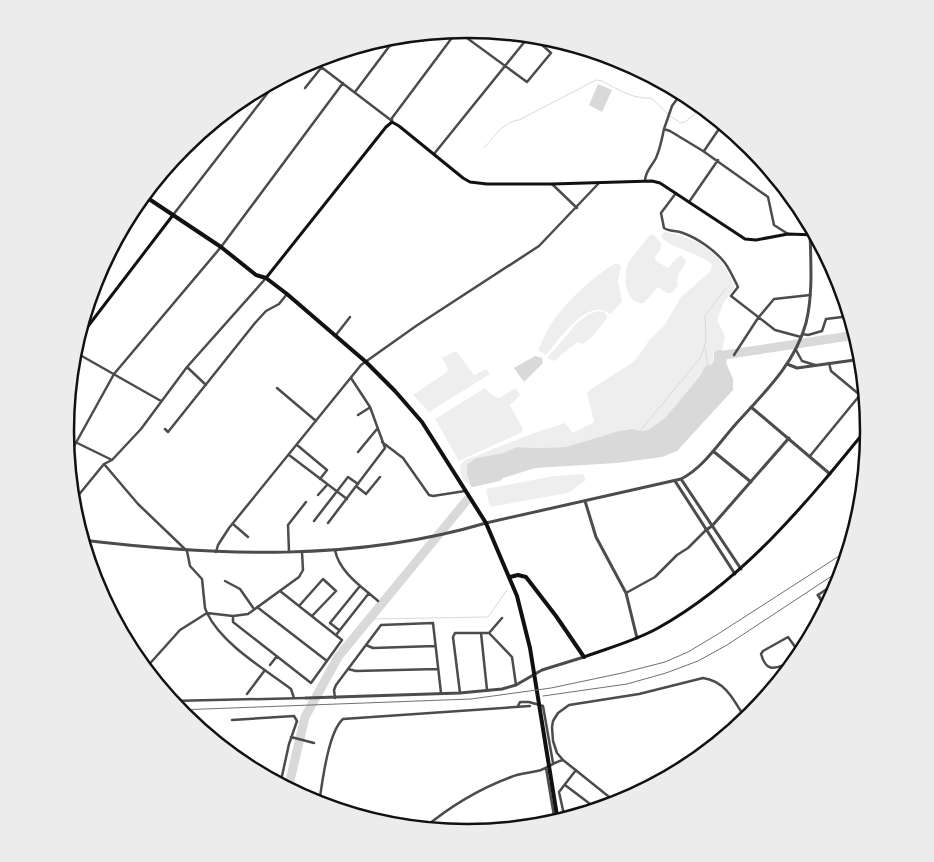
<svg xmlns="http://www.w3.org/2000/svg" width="934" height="862" font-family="'Exo 2',sans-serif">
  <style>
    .green { fill: #eee }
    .water { fill: #d9d9d9 }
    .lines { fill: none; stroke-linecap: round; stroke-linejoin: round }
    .stream { stroke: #d9d9d9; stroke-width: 1 }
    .river { stroke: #d9d9d9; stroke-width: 9 }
    .minor { stroke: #4c4c4c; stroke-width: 2.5 }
    .tertiary { stroke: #4c4c4c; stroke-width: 3 }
    .secondary { stroke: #111; stroke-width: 3 }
    .primary { stroke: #111; stroke-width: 4 }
    .rail { stroke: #707070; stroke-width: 1 }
    .rim { fill: none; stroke: #111; stroke-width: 2.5 }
  </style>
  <rect width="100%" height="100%" fill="#fff"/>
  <path class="green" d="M666,232C687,236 712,246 724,266C728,272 732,280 735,287L723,304L717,320L725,336L722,352L716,350L713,358L714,361L711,365L705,366L700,376L665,418L646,431L627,429L566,447L538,448L517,447L503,453L476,458L467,474L471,486L462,479L460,465L465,460L534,433L565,423L573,433L594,422L587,393L591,389L632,363L637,358L650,339L664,326L681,297L711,271L712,264C699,254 668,246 661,237L663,233Z
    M652,234C664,244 664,246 655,257V260L668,268L678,257L681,256L686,260C684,270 675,273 678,285L672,293H667L658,287L644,303C623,306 622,270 630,260C637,251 644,243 650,235Z
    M614,264H619L621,266L618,281L622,301L611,314C606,312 602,309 596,310C578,312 557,342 546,355L538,350C542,342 545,333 550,326C563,304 593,277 614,264Z
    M598,311L604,312L607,315V318L594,335L583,344L577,342L554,361L547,358L578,322L589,314Z
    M456,351L474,375L486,369L490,374L429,412L413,395L447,372L448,369L442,358Z
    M485,388L495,397L499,398L516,388L520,395L510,405L523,429L522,432L459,461L435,419Z
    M583,474L586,480L568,493L490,507L486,489L554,476Z"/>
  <path class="water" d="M598,84L612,90L602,112L589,105Z
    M717,350H721L724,354L727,365L733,379V390L677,451L662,457L617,463L535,468L503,478L500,481L473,487L471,486L467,474V465L476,458L503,453L517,447L538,448L566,447L619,431L631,429L642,431L648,430L665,418L700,376L705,366L711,365L714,361V353Z
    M535,356L542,358L543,363L524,382L514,368Z"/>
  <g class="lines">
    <path class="stream" d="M484,148C494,137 504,121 519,120L596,80C603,80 608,85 615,88C626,94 639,99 651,98L670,116L681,123L685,122L703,107
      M705,347L708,366
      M640,431L701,357L706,341L705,316L726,288
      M370,619L488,617L507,590"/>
    <path class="river" d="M722,366V359L724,355L856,335
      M288,789L305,717L338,657L467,500"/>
    <path class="minor" d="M456,30L527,82L551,53L531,35
      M312,60L392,121
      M305,88L321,68
      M355,92L397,36
      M392,122V118L457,31
      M664,129L672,106L682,92
      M704,151L723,123
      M434,154L530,35
      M645,180C646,170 652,166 656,158C660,149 662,139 664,129L670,131L703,151L768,197L774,225L788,234
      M552,184L577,208
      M676,193L661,213L664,228C670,232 676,230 683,233C697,238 715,250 725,263C730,270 734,279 738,287L731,296L775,330L801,337
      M689,202L718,160
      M173,215L280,77
      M802,334L808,335L822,331L826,319L850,316
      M336,335L350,317
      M796,350L802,361L815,365
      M73,351L161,401
      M734,355L758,318L774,299L810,295
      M829,363L831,371L866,400
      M187,367L206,385
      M277,388L316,421
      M358,415L369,408
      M165,429L168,432L255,323L266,311L279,304L287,294
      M65,437L112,460
      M382,442L403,458L429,495L433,496L465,491
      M297,445L327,470L320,479
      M358,452L377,429
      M289,455L347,499
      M810,456L860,395
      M67,459L114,374L221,247L343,83
      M104,464L138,504L187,551L190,566L202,579L205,608L207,613L233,616L248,614L299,577L303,570L302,552
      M356,486L366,494L380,477
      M318,495L327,485
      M72,503L104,464L112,460L141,429L187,367L266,278
      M314,521L348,477L358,484
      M328,523L385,448L370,407L351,378
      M233,524L248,537
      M335,550C339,572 362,587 378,601
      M216,552L218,545L229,528L361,365L416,326L539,246L599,183
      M289,552L288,525L306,502
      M225,581L240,589L254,609
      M626,593L655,577L677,555L688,548L706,530
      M818,595L840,580
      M299,606L323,579L336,591L312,616
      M257,607L327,661
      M233,616V622L311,683L342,640L280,591
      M339,630L330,623L360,586
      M481,633L487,690
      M489,633L512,657L516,685
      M336,635L369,593
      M366,645L373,648L435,646
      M795,662C780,664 768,678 761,654L763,651L788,637L801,655
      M270,665L277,656
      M145,669L180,630L207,613C222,644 263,668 291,689L294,698
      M348,669L356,671L438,669
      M460,693L453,637L455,633H489L502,618
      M247,694L265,670
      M335,698L334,690L336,685L381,625L433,623L441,693
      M171,701L306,698
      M518,706L520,702H529L543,706L553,763
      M232,720L294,716L297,721L289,744L280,785
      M291,737L314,743
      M546,768L555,822
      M565,785L598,810
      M319,804C322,784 328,732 343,719L530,706
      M618,804L563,760L557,753L553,741L552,727L553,721L558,713L569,705L639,694L703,678C726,681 735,702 746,720
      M608,807L613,800
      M565,819L559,792L576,770
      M423,829C449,807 479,789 511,777C520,773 531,773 541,770C549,767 554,762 563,760"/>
    <path class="tertiary" d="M787,364L797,368L862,359
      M751,407L830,474
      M713,451L751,482
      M681,479L741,569
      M675,481L735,574
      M585,501L596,537L626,593L637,638
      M706,530L712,526L789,438
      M82,540C216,556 355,562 486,523L681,479C703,468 719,443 735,425C763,394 795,364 806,323C814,291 810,255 810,223
      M818,595L826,608
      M306,698L460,693L502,689L516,685L542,670L584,657"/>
    <path class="secondary" d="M266,278L386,127L392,122L399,126L463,178L470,182L487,184H552L652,181L660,183L745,239L756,240L788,234L816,235
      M76,342L173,215
      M584,657C608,648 635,641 658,628C744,580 808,501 869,426"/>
    <path class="primary" d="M143,195L221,247L256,275L266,278L287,294L366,362L395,391L422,422L486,523L517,596L530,648L558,822
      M510,577L518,575L526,577L556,616L584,657"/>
    <path class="rail" d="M543,696L627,684L666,673L698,661L727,645L844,568
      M178,710L471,699L551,688L622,673L665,662L688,652L718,634L850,549"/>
  </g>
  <path d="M0 0H934V862H0ZM74 431a393 393 0 1 1 786 0a393 393 0 1 1-786 0Z" fill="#ececec" fill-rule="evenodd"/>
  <path class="rim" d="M74 431a393 393 0 1 1 786 0a393 393 0 1 1-786 0Z"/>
</svg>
